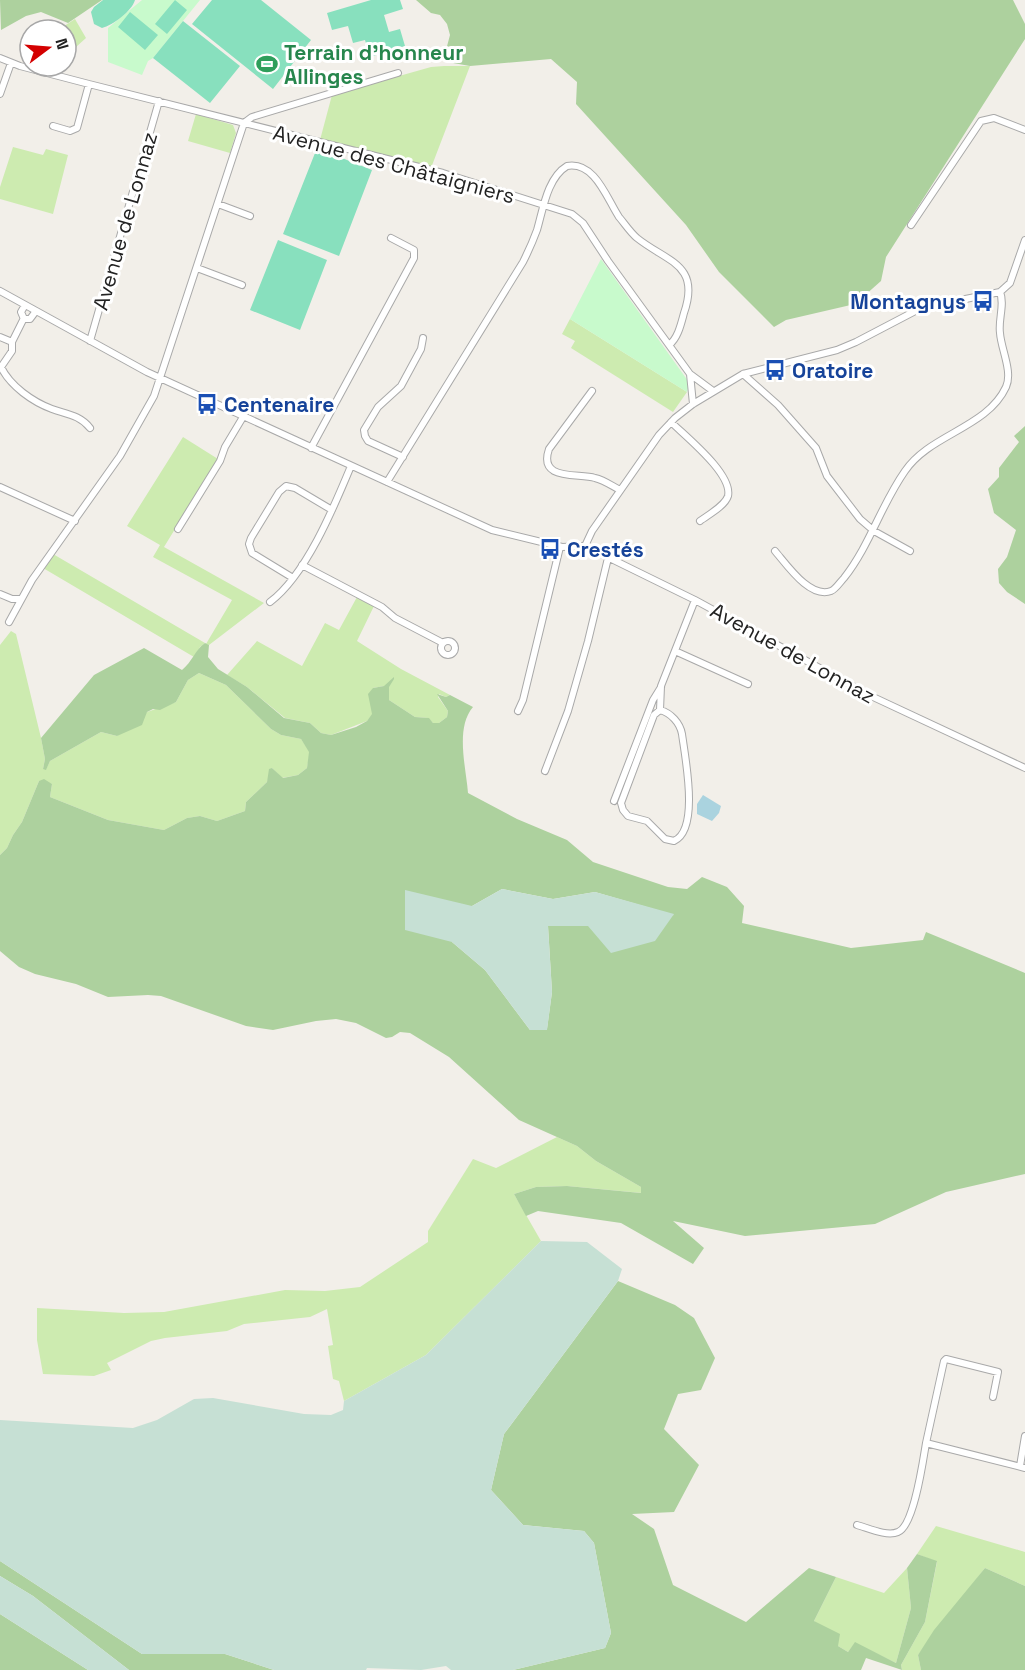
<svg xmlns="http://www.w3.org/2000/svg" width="1025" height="1670" font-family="'Space Grotesk',sans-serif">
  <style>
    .grass { fill: #cdebb0 }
    .forest { fill: #add19e; fill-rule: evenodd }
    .wetland { fill: #c6e0d4 }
    .park { fill: #c8facc }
    .pitch { fill: #88e0be }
    .water { fill: #aad3df }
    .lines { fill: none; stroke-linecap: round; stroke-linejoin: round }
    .minor-casing { stroke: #a9a9a9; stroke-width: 8 }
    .minor { stroke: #fff; stroke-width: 6 }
    .labels { text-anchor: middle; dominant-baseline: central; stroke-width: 6; stroke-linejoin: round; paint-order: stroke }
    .leisure-label { font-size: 21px; font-weight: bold; fill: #27864d; stroke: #fff; text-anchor: start }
    .street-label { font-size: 21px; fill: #222; stroke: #fff }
    .transit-label { font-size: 21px; font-weight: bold; fill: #164399; stroke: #fff; text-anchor: start }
  </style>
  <rect width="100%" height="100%" fill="#f2efe9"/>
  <path class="grass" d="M75,19L86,38L66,56V30H58Z
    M444,66H470L431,168L320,140L332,95L431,67Z
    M196,114L233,125L236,133L230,153L188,141Z
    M13,147L43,155L46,149L68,155L53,214L0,199V187Z
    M570,319L687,392L673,412L571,348L575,341L562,334Z
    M183,437L218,459L164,547L264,603L209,645L206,644L232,600L153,557L160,545L127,526Z
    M53,554L205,643L200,647L194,657L43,568Z
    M357,597L374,606L357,641L401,669L450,695L446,697L439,694L438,697L448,711L447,717L439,723H433L428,718L415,717L389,700V687L384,686L373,688L372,715L367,721L331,735L321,733L310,723L285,718L247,687L227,675L257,641L302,666L325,623L339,630Z
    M11,631L16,634L41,738L45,759L43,769H46L50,761L101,732L117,736L147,712L176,702L188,680L199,673L226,685L271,729L281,735L301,739L310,752L307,768L298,775L282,778L272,768L267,782L246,802L245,811L217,821L200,816L187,818L164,830L108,820L50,797L52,784L39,781L22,822L13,835L7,848L0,855V645Z
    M557,1137L577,1146L596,1161L641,1187L642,1193L567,1186L536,1187L514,1194L541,1241L426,1355L344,1401L339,1381L333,1379L328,1346L333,1345L327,1309L310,1317L244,1324L227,1331L165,1338L151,1341L107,1363L111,1370L94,1376L43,1374L37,1340V1308L124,1313L164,1312L285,1290L325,1291L360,1287L428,1242V1231L473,1159L496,1168Z
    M936,1526L1025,1552V1586L985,1568L918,1655L921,1670H902L901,1665L925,1622L937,1562L917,1554Z
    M907,1568L911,1608L896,1663L855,1643L848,1652L838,1646L814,1621L836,1577L884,1593Z"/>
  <path class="forest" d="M0,0H102L68,23L41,12L26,16L1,30Z
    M416,0H1013L1025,24V39L886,257L881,281L855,304L786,320L774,327L719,272L686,225L576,104L577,82L551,59L470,66L453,63L446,50L450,35L447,24L440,15L431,13Z
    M1025,426V604L1007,592L999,583L998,569L1007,557L1016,530L994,513L988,489L999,477V468L1019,442L1014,436Z
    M205,643L209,645L208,657L218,669L247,687L284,718L310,723L321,733L331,735L356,727L367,721L372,714L368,694L373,688L384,686L394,677V679L389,687V700L415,717L429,718L433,723H439L447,717L448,711L437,694L446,697L450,695L473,707C455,728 466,767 468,793L517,819L567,840L593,862L668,887L687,889L702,877L727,887L744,906L742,923L851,948L923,940L926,932L1025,973V1174L946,1192L875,1224L745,1236L673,1221L704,1248L693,1264L621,1223L538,1211L526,1216L514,1194L536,1187L567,1186L641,1193V1187L596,1161L577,1146L519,1120L449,1057L410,1033L400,1032L392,1037L386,1038L356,1023L336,1019L316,1021L273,1030L246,1026L161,996L148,995L108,997L76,984L35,974L19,967L0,951V855L7,848L13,835L22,822L39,781L44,779L52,784L50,797L108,820L164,830L187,818L200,816L217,821L245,811L246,802L267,782L269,769L272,768L283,778L298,775L307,768L309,752L301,739L281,735L271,729L226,685L199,673L188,680L176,702L160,710L153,709L147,712L142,725L117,736L101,732L50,761L46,770L43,769L45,759L41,738L94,675L144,648L182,670C192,662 195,650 205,643ZM502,889L553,899L595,892L674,915L588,926H548L552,992L547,1029L530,1030L485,970L452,942L472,906Z
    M618,1281L675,1305L694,1318L715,1358L701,1390L678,1394L664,1429L699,1465L674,1512L632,1514L654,1529L673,1585L746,1622L809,1568L836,1577L814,1621L840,1634L838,1646L848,1652L855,1642L896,1663L911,1608L907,1568L917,1554L937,1561L925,1622L901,1665L902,1670L866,1658L861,1670H513L605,1648L611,1633L594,1543L584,1531L523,1525L491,1490L504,1434Z
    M0,1561L142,1654H225L274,1670H129L33,1596L0,1576Z
    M985,1568L1025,1586V1670H921L918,1655L934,1630Z
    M0,1614L88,1670H0Z"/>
  <path class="wetland" d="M502,889L553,899L595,892L674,914L655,941L611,953L588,926H548L552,992L547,1030H530L485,970L452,942L405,930V890L472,906Z
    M541,1241L587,1242L622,1269L618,1281L504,1434L491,1490L523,1525L584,1531L594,1543L611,1633L605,1648L513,1670H451L446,1666L421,1670L367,1668L366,1670H274L225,1654H142L0,1561V1420L133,1428L157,1420L194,1399L213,1398L304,1414L331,1415L343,1410L344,1401L426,1355Z
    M0,1576L33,1596L129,1670H88L0,1614Z"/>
  <path class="park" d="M142,0H200L153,58L148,61L142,75L108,62V28Z
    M601,259L688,381L689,385L687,392L570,319Z"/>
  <path class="pitch" d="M103,0H135C132,11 113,25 102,28L94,24L91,12L94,7Z
    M175,0L187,10L167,34L155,24Z
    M212,0H261L311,40L273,89L192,24Z
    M371,0H400L403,9L384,15L389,32L400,29L405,46L370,57L365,40L353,43L348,26L332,30L327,13Z
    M130,12L158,35L145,50L118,27Z
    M183,21L240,66L210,103L153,58Z
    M317,148L372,170L339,256L283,234Z
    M278,240L327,260L300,330L250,310Z"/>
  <path class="water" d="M703,795L721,806L719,813L712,821L697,814V804Z"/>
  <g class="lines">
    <defs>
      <path id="minor" d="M0,58L20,66L89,84L443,173L572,214L583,223L608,261L690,374L713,391
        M0,94L11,63
        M244,123L252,117L398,73
        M53,126L70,131L77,128L89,84
        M218,204L250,216
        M911,225L981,121L994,118L1025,130
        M197,268L242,285
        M0,291L147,372L492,530L562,547L585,546L695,600L871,696L1025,768
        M25,305L21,312L24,319H30L36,311
        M24,318L12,342V351L1,367C10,386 33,402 52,409C66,414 80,415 90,428
        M0,337L12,342
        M90,341L159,101
        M690,374L693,404
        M743,374L778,405L816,448L827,476L860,519L874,531L910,551
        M592,391L549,449C538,481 577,473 595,478C604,480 612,486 620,490
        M671,422C685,436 733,474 728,496C725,506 708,515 700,521
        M311,448L414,258V250L391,238
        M403,457L368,441L365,436L364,430L378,407L401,386L421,349L423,338
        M387,482L523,262C528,252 533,241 537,230C543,210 547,178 567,166C595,161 607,199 619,217C625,224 630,232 637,238C667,262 701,264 684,313C681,324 678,338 669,345
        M0,487L75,521
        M178,529L220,461L225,447L243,417
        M585,546L592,531L659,435L675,418L693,404L743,374L837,350L856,342L921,308L1000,292L1010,283L1025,240
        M775,551C787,565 810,599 831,591C836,589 840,582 844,578C870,545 881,505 905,471C930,434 987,428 1006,387C1013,372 1001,349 1000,333C998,320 1005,304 1000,292
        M302,565L382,607L395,618L443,643
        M293,578L252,553L249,544L251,538L279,492L286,486L295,488L332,510
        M0,594L12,599H21
        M270,602C306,575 334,507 351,466
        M9,622L32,580L120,456L154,396L244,123
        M441 648a7 7 0 1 1 14 0a7 7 0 1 1-14 0Z
        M675,651L748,684
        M660,710C671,713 680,723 682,734C685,757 700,830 674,841L665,839L647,821L628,816L623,810L621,803L654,715L660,710L661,686L695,600
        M518,711L523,700L560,547
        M545,771L568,711L588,641L608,558
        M614,801L653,700L661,687
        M926,1443L944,1361L946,1359L998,1372L993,1397
        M1020,1466L1025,1436
        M857,1525C868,1528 887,1537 898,1532C914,1526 923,1461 926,1443L1025,1468"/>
    </defs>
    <use href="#minor" class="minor-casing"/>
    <use href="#minor" class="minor"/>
  </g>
  <defs>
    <symbol id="stadium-bare" viewBox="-9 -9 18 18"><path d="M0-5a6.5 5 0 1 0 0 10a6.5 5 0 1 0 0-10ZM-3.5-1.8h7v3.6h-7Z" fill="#2e9e5b" stroke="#fff" stroke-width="2.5" paint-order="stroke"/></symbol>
    <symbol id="bus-bare" viewBox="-9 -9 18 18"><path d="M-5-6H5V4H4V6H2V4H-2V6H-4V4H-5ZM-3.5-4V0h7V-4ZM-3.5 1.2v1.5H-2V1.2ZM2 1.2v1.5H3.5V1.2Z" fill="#1a4fb4" stroke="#fff" stroke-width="2.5" paint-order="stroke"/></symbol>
  </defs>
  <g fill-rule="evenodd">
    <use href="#stadium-bare" x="252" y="49" width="30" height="30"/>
    <use href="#bus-bare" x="968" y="286" width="30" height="30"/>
    <use href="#bus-bare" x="760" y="355" width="30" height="30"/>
    <use href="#bus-bare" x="192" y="389" width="30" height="30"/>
    <use href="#bus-bare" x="535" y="534" width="30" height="30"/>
  </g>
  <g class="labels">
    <g class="leisure-label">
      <text x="284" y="52">Terrain d'honneur<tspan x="284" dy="24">Allinges</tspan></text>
    </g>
    <g class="street-label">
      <text transform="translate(394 164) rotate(15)">Avenue des Châtaigniers</text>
      <text transform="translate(125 221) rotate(-74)">Avenue de Lonnaz</text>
      <text transform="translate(793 653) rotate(29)">Avenue de Lonnaz</text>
    </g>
    <g class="transit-label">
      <text x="966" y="301" text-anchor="end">Montagnys</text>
      <text x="792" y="370">Oratoire</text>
      <text x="224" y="404">Centenaire</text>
      <text x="567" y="549">Crestés</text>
    </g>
  </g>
  <g transform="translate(48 48) rotate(74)"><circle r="28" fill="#ffffff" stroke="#a7a7a7" stroke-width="1.5"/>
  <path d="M0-4.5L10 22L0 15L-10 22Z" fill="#d40000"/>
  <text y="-9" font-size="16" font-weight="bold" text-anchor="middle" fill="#222222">N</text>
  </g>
</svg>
